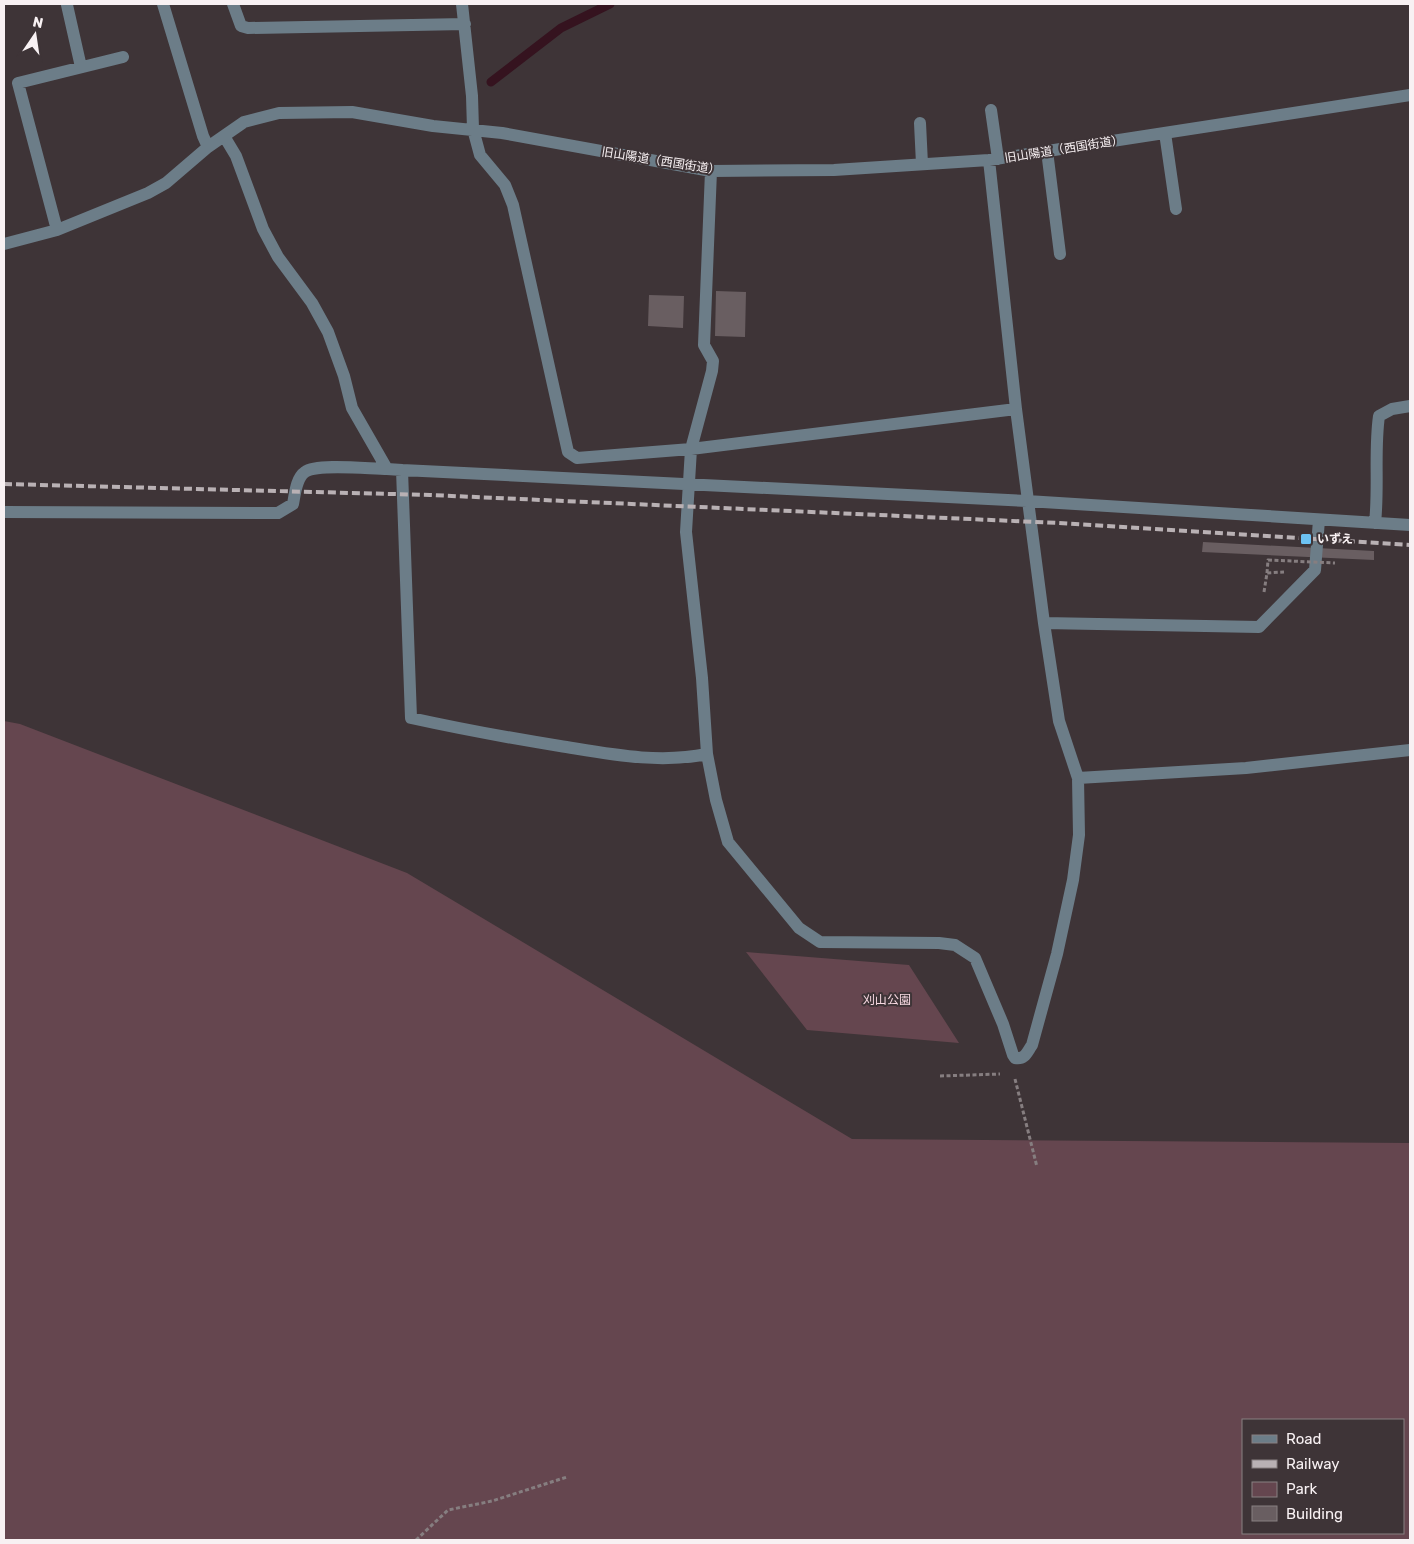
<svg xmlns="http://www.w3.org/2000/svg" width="1414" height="1544" font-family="Rubik,'Noto Sans JP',sans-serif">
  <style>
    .green { fill: #65464f; fill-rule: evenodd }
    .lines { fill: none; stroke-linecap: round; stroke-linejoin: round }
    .stream { stroke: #35131f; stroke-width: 9 }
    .building { fill: #695e61 }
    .path { stroke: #867e80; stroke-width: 3; stroke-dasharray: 4 2.5; stroke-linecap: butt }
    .minor { stroke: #6c7d88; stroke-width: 12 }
    .rail { stroke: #b9b1b4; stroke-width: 4; stroke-dasharray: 8 4; stroke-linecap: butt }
    .path-bridge { stroke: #867e80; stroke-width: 3; stroke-dasharray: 4 2.5; stroke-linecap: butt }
    .poi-dot { fill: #6dc2f3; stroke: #3e3437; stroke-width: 2 }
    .labels { text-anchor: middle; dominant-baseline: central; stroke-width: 4; stroke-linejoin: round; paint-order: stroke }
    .street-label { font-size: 12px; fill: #f8f1f3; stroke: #3e3437 }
    .poi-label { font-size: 12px; font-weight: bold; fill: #f8f1f3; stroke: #3e3437; text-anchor: start }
    .park-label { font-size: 12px; fill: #f8d9e2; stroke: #3e3437 }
  </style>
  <rect width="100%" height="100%" fill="#3e3437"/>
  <path class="green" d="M4,721L20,724L407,873L852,1139L1410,1143V1540H4ZM1243,1420H1403V1533H1243Z
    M746,952L909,965L959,1043L807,1030Z"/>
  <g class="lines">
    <path class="stream" d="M491,82L561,28L610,4"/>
  </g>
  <path class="building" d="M716,291L746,292L745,337L715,336Z
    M649,295L684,296L683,328L648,326Z
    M1203,542L1374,551V560L1202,552Z"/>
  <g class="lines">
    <path class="path" d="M1264,592L1267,573L1284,572
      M940,1076L1000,1074
      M1015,1079L1037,1167
      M416,1540L448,1510L492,1501L567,1477"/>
    <path class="minor" d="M163,4L203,136L208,147
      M233,4L241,26L248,28L465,24
      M462,4L472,96L473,129L480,155L505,185L513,205L568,452L577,458L691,449L1016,409
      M67,5L81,67
      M991,110L998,159
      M920,123L922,164
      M1165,133L1176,209
      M224,136L236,156L263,229L278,257L312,303L328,332L344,376L352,408L387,469L402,470L411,718C461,729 510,738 560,746C610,754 658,764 707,754
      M1047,151L1060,254
      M711,171L704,345L713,361L712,371L691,449L686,532L702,678L707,754L716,800L728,842L799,928L820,942L939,943L955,945L975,958L1003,1024L1013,1055L1015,1058C1025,1060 1027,1052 1032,1045L1057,954L1073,880L1079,835L1078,778L1059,721L1044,623L1016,409L989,160
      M57,230L18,83L123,57
      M4,244L57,230L148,193L166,183L208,147L244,122L279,113L352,112L433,126L502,133L711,171L834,170L989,160L1410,95
      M402,470L1027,501L1410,525
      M4,512L278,513L293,504C295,494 296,478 305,472C317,463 370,469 387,469
      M1375,523C1379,487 1374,451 1379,416L1392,409L1410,406
      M1044,623L1259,627L1315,570L1319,520
      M1078,778L1246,768L1410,750"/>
    <path class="rail" d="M4,484L430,495L1059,523L1410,545"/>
    <path class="path-bridge" d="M1267,573L1268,560L1335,563"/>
  </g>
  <rect class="poi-dot" x="1300" y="533" width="12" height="12" rx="2.5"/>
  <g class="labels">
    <g class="street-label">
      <text transform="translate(1064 149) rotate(-9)">旧山陽道（西国街道）</text>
      <text transform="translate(661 161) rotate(9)">旧山陽道（西国街道）</text>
    </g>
    <g class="poi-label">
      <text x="1317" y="539">いずえ</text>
    </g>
    <g class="park-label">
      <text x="887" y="1000">刈山公園</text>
    </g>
  </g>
  <rect width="1414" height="1544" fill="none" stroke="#f8f1f3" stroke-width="10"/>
  <rect x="1242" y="1419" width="162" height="115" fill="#3e3437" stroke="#888082"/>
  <rect x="1252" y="1435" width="25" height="8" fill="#6c7d88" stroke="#888082"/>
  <text x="1286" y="1444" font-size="15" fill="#f8f1f3">Road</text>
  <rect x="1252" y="1460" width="25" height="8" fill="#b9b1b4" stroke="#888082"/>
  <text x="1286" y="1469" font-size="15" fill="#f8f1f3">Railway</text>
  <rect x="1252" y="1482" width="25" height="15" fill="#65464f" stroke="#888082"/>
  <text x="1286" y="1494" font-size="15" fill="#f8f1f3">Park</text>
  <rect x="1252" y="1506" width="25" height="15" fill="#695e61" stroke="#888082"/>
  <text x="1286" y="1519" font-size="15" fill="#f8f1f3">Building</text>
  <g transform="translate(35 35) rotate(13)" stroke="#3e3437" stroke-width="4" paint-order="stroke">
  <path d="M0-4L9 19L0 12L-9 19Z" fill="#f8f1f3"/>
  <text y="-8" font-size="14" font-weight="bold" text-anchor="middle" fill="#f8f1f3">N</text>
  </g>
</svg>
